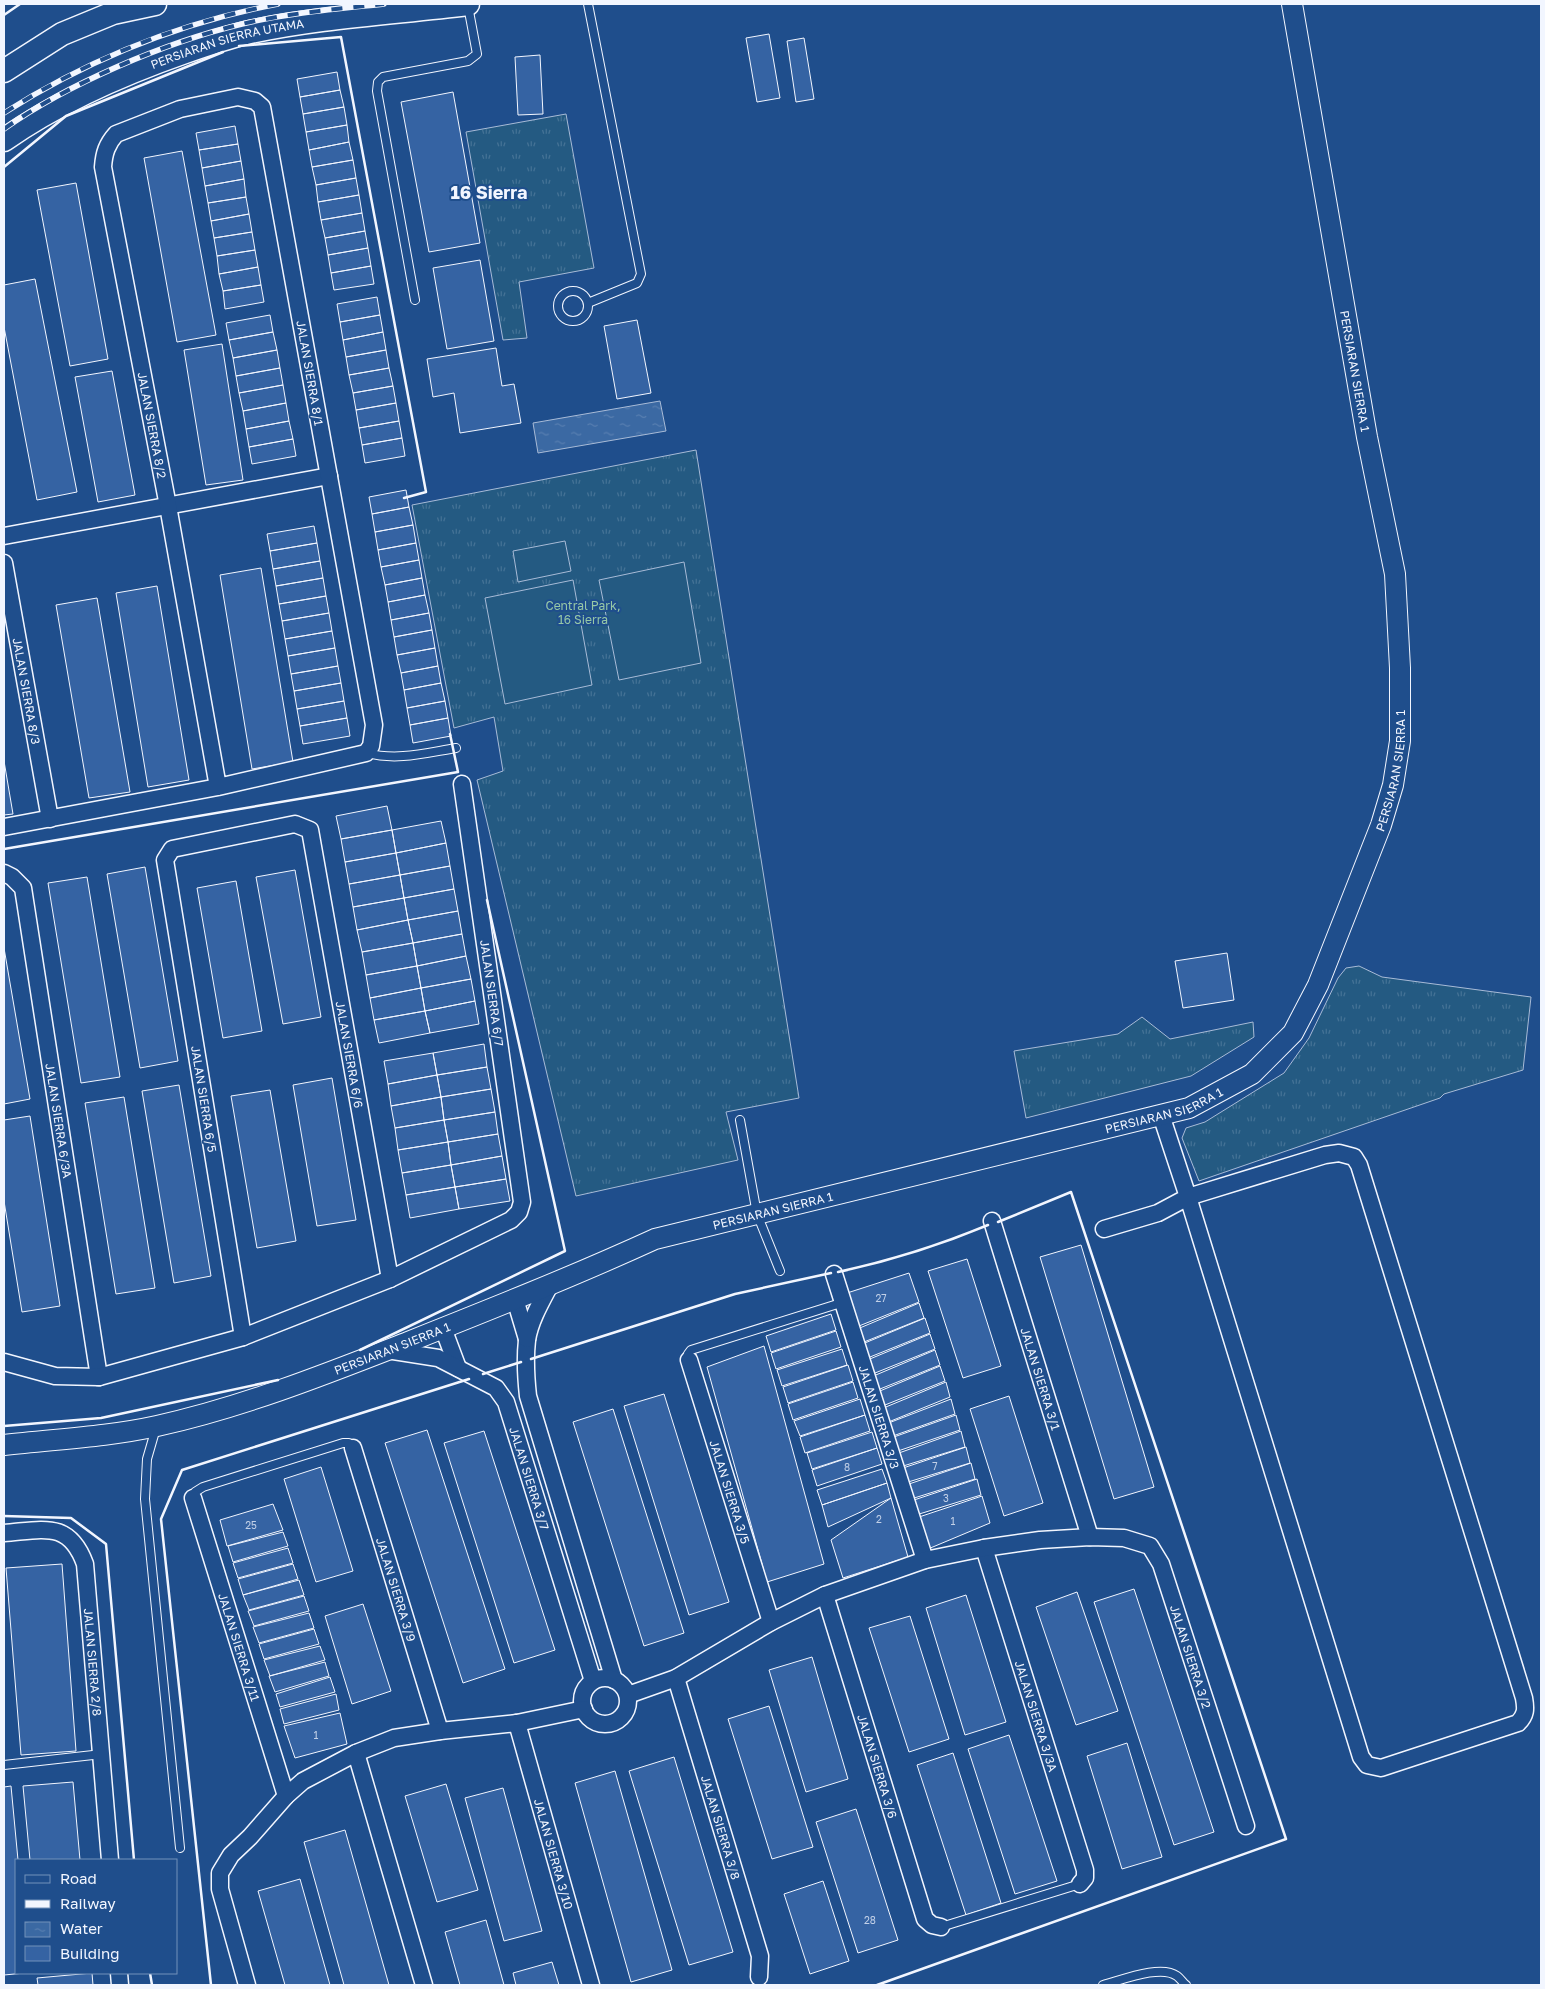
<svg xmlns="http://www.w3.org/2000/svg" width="1545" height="1989" font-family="'Golos Text',sans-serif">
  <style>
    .grass { fill: url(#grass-tufts); stroke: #a8bbd7 }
    .pitch { fill: #245a82; stroke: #a8bbd7 }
    .water { fill: url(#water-ripples); stroke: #a8bbd7 }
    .building { fill: #3563a3; stroke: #f2f6ff }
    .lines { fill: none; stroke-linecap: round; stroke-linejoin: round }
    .service-casing { stroke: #f2f6ff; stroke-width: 10 }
    .minor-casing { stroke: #f2f6ff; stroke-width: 19 }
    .tertiary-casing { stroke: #f2f6ff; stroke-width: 22 }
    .secondary-casing { stroke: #f2f6ff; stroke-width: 25 }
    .service { stroke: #1f4e8c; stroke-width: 8 }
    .minor { stroke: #1f4e8c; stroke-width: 16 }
    .tertiary { stroke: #1f4e8c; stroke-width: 20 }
    .secondary { stroke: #1f4e8c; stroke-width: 22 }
    .rail-casing { stroke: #f2f6ff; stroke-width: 5.5 }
    .rail { stroke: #1f4e8c; stroke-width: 4; stroke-dasharray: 11; stroke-linecap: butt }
    .wall { stroke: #f2f6ff; stroke-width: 2.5 }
    .labels { text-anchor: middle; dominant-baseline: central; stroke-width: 4; stroke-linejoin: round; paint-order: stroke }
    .number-label { font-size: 10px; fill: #c3d1e8 }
    .street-label { font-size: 12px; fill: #f2f6ff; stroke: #1f4e8c }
    .park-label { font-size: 12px; fill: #97c8a6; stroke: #1f4e8c }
    .district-label { font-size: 18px; font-weight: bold; fill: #f2f6ff; stroke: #1f4e8c }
  </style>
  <defs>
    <pattern id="grass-tufts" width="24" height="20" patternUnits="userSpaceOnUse" patternTransform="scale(1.25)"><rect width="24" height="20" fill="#245a82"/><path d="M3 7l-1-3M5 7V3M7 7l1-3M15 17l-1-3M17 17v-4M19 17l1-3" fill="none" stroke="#447295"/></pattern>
    <pattern id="water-ripples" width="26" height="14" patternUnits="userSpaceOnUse" patternTransform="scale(1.25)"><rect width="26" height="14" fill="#3b69a3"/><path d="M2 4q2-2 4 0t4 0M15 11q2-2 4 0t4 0" fill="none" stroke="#587fb1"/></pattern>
  </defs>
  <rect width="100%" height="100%" fill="#1f4e8c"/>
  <path class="grass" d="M566,114L594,268L519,282L527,338L503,340L466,132Z
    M696,450L799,1098L726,1112L738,1160L576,1196L477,780L503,771L494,717L454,728L412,505Z
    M1359,966L1382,977L1531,997L1523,1070L1444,1094L1440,1098L1199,1181L1182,1138L1186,1128L1205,1122L1284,1073L1309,1038L1338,978L1346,968Z
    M1142,1017L1170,1039L1253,1022L1254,1037L1191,1076L1026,1118L1014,1051L1118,1034Z"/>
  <path class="pitch" d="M565,541L571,571L518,582L513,551Z
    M684,562L701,663L619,680L599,580Z
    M573,580L592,685L505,704L485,598Z"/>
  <path class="water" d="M660,401L666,431L538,453L533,423Z"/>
  <path class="building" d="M769,34L780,98L757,102L746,38Z
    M804,38L814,99L796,102L787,41Z
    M540,55L543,114L518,115L515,57Z
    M337,72L340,90L300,97L297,79Z
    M340,90L344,107L303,114L300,97Z
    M453,92L480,243L429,252L401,102Z
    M344,107L347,125L306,132L303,114Z
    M347,125L349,142L309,150L306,132Z
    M235,126L238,144L199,150L196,133Z
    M349,142L353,160L312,167L309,150Z
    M238,144L241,161L202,168L199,150Z
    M182,151L216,335L177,342L144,158Z
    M353,160L356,178L316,185L312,167Z
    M241,161L244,179L205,186L202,168Z
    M356,178L359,195L318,202L316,185Z
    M244,179L246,197L208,203L205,186Z
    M76,183L108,359L70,366L37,190Z
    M359,195L362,213L321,220L318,202Z
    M246,197L249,214L211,221L208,203Z
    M362,213L365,231L325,238L321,220Z
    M249,214L252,232L214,238L211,221Z
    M365,231L368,248L328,255L325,238Z
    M252,232L255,250L217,256L214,238Z
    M368,248L371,266L331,273L328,255Z
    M255,250L258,267L219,274L217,256Z
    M480,260L494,341L447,349L433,268Z
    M371,266L374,284L334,290L331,273Z
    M258,267L261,285L223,291L219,274Z
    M35,279L77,492L37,500L4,327V285Z
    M261,285L264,302L225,309L223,291Z
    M377,297L380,315L340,322L337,304Z
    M270,315L273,332L229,340L226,323Z
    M380,315L383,332L343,340L340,322Z
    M637,320L651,393L617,399L604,326Z
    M273,332L277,350L233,358L229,340Z
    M383,332L386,350L346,357L343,340Z
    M222,344L243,480L206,485L184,350Z
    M496,348L502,386L514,384L521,423L460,433L454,393L433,397L427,359Z
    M277,350L280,368L236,376L233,358Z
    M386,350L389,368L349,375L346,357Z
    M280,368L283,385L239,393L236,376Z
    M389,368L393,386L353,393L349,375Z
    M112,371L135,495L98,502L75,377Z
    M283,385L286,403L243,411L239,393Z
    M393,386L396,403L356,410L353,393Z
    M286,403L289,421L246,429L243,411Z
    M396,403L399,421L359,428L356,410Z
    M289,421L293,439L249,447L246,429Z
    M399,421L402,438L362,445L359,428Z
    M402,438L405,456L365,463L362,445Z
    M293,439L296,456L252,464L249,447Z
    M406,490L409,507L372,514L369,497Z
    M409,507L413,525L375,532L372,514Z
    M413,525L416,543L378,550L375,532Z
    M314,526L317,543L270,551L267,534Z
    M317,543L320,561L273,569L270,551Z
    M416,543L419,560L381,567L378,550Z
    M419,560L422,578L385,585L381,567Z
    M320,561L323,578L276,586L273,569Z
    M261,568L293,762L252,769L220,575Z
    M323,578L326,596L279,604L276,586Z
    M422,578L425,595L388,602L385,585Z
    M157,586L189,780L148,787L116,593Z
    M425,595L429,613L391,620L388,602Z
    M326,596L329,613L282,621L279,604Z
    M97,598L130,792L89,798L56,605Z
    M329,613L332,631L285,639L282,621Z
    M429,613L432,630L394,637L391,620Z
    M432,630L435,648L397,655L394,637Z
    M332,631L335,648L288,656L285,639Z
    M335,648L338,666L291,674L288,656Z
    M435,648L438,666L401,673L397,655Z
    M338,666L341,683L294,691L291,674Z
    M438,666L441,683L404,690L401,673Z
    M341,683L344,701L297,709L294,691Z
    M441,683L445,701L407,708L404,690Z
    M344,701L347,718L300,726L297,709Z
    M445,701L448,718L410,725L407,708Z
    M347,718L350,736L303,744L300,726Z
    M448,718L451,736L413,743L410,725Z
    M4,761L13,814L4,815Z
    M387,806L392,830L341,839L336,816Z
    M441,821L446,843L396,853L392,830Z
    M392,830L396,853L345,862L341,839Z
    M446,843L450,866L400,875L396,853Z
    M396,853L400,875L349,884L345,862Z
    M450,866L454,889L404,898L400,875Z
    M145,867L178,1061L140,1068L107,874Z
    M295,870L321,1017L283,1024L256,877Z
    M400,875L404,898L353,907L349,884Z
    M87,877L120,1077L81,1083L48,883Z
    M236,881L262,1031L223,1038L197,888Z
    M454,889L458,911L408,920L404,898Z
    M404,898L408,920L357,930L353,907Z
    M458,911L462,934L413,943L408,920Z
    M408,920L413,943L362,952L357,930Z
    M462,934L466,956L417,966L413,943Z
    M413,943L417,966L366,975L362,952Z
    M4,948L30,1099L4,1104Z
    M1227,953L1234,1000L1183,1008L1175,961Z
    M466,956L471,979L421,988L417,966Z
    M417,966L421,988L370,998L366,975Z
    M471,979L475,1001L425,1011L421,988Z
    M421,988L425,1011L374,1020L370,998Z
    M475,1001L479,1024L430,1033L425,1011Z
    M425,1011L430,1033L379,1043L374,1020Z
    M484,1044L487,1067L437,1075L433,1053Z
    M433,1053L437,1075L388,1084L384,1061Z
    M487,1067L491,1089L441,1097L437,1075Z
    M437,1075L441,1097L391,1106L388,1084Z
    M332,1078L356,1220L317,1226L293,1085Z
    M179,1085L211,1276L174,1283L142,1091Z
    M491,1089L495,1112L444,1120L441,1097Z
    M270,1090L296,1241L257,1248L231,1096Z
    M124,1097L155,1288L116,1294L85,1103Z
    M441,1097L444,1120L395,1128L391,1106Z
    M495,1112L498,1134L448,1142L444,1120Z
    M30,1116L60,1306L22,1312L4,1201V1120Z
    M444,1120L448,1142L398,1150L395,1128Z
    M498,1134L502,1156L451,1165L448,1142Z
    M448,1142L451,1165L402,1173L398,1150Z
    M502,1156L506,1179L455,1187L451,1165Z
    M451,1165L455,1187L406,1195L402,1173Z
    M506,1179L510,1201L459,1209L455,1187Z
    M455,1187L459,1209L410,1218L406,1195Z
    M1081,1245L1154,1487L1114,1499L1040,1257Z
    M967,1259L1001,1366L963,1378L928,1271Z
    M909,1273L919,1302L854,1328L844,1294Z
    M919,1303L924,1318L859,1344L855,1330Z
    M831,1314L836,1330L771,1352L766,1336Z
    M925,1318L930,1333L865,1359L860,1345Z
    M836,1331L841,1347L776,1369L771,1353Z
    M930,1334L935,1349L870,1375L865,1361Z
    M764,1346L824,1564L767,1582L707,1367Z
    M842,1349L847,1365L782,1386L777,1370Z
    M935,1350L940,1365L875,1391L871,1377Z
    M848,1365L853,1381L788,1403L783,1387Z
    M940,1366L945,1381L880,1407L875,1393Z
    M853,1382L858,1398L793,1420L788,1404Z
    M946,1382L950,1397L886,1423L881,1409Z
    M664,1394L729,1602L689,1615L624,1406Z
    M1009,1396L1043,1503L1004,1516L970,1409Z
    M860,1399L865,1415L800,1436L794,1421Z
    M951,1399L955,1414L890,1437L886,1424Z
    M613,1409L684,1633L644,1646L573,1422Z
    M865,1415L870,1431L805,1453L800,1437Z
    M956,1415L960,1430L895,1452L891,1438Z
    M427,1430L505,1669L463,1683L385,1443Z
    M484,1431L555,1650L514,1663L444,1443Z
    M961,1431L965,1447L900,1467L896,1454Z
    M872,1432L877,1448L812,1469L807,1453Z
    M966,1447L970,1463L905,1483L900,1469Z
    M877,1448L882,1464L817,1486L812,1470Z
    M971,1463L975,1479L911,1499L906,1485Z
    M321,1467L353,1571L316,1582L284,1479Z
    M882,1469L887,1483L822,1505L817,1490Z
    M977,1479L981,1495L916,1515L911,1501Z
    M887,1483L891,1498L828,1527L822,1505Z
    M982,1496L990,1523L928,1549L916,1518Z
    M891,1498L908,1557L843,1578L831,1540Z
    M273,1504L283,1530L227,1546L220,1520Z
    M283,1532L288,1546L233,1562L228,1546Z
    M288,1548L293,1563L238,1578L233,1563Z
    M62,1564L76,1751L21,1755L6,1568Z
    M293,1564L298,1579L243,1595L238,1579Z
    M299,1580L304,1595L249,1610L243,1595Z
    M1134,1589L1214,1832L1174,1845L1094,1602Z
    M1077,1592L1118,1711L1076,1725L1036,1607Z
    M966,1595L1006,1722L965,1735L926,1608Z
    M304,1596L309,1611L254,1626L248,1611Z
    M363,1604L391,1691L352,1704L325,1616Z
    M309,1613L314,1628L259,1643L253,1627Z
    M910,1616L949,1739L909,1752L869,1628Z
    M314,1629L319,1644L264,1659L259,1644Z
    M320,1646L325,1660L270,1676L264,1660Z
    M812,1657L848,1779L806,1792L769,1670Z
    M325,1662L329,1676L275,1692L269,1676Z
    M330,1677L335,1692L280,1707L276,1694Z
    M336,1694L339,1710L284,1724L280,1709Z
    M769,1706L813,1847L772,1859L728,1719Z
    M340,1713L347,1744L295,1758L284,1726Z
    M1009,1735L1057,1881L1015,1894L968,1749Z
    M1127,1743L1162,1857L1122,1869L1087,1756Z
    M953,1753L1001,1903L966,1915L917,1765Z
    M674,1757L733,1952L689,1965L629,1771Z
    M615,1771L672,1970L631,1982L575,1783Z
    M73,1782L80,1860H30L23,1786Z
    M446,1784L478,1890L437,1902L405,1796Z
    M11,1786L18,1860L16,1973H25L4,1975V1787Z
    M503,1788L542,1931L504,1941L465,1798Z
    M856,1809L898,1940L858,1953L816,1822Z
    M345,1830L389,1985H344L304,1842Z
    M300,1879L330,1985H285L258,1891Z
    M823,1881L849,1961L810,1974L784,1894Z
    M486,1920L504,1985H460L445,1932Z
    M552,1962L559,1985H516L513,1973Z
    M92,1973L93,1985H38L37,1978Z"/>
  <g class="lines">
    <defs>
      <path id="service" d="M558 306a15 15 0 1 1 30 0a15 15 0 1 1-30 0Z
        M415,300L377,91L378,82L383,77L468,61L477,54L468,6
        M588,303L637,283L641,274L588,4
        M367,753C397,761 425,753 456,748
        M740,1120L757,1214L780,1271
        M689,1360L688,1354L691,1350L844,1302
        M156,1428L147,1459L145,1499L180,1848
        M193,1498L195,1492L203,1487L343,1443H349L353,1448
        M4,1765L102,1754
        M941,1927L1080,1884
        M1103,1985C1122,1980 1161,1964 1177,1976C1181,1979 1183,1983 1186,1985"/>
      <g id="minor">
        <path d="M4,536L329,476"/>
        <path id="s1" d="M4,563L50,819"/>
        <path id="s2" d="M4,827L218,787L366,753L371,746L374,725L262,107L255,101L238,97L180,109L116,134C107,144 104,153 103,167L168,506L218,787"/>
        <path id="s3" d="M4,873L12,877L23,888L99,1377"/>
        <path id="s4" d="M992,1221L1090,1537"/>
        <path d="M1104,1229L1158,1213L1188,1197L1325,1155L1339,1153L1354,1157L1359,1165L1524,1698C1526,1709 1526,1715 1518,1723L1381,1768L1367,1765L1361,1757L1188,1197L1161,1115"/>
        <path id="s5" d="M834,1274L925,1560"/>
        <path d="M550,1285C541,1302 530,1321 527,1340C525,1358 526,1378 528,1396L614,1680"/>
        <path d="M515,1299L527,1339"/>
        <path d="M443,1328L458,1368"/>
        <path id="s6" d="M243,1337L165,860L172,849L295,824L310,830L390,1279"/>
        <path id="s7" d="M387,1350L438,1358L496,1388L506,1402L593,1681"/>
        <path id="s8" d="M689,1360L771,1622"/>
        <path d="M4,1362L55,1376L99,1377L243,1337L390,1279L511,1220L519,1212L522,1202L462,784"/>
        <path id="s9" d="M353,1448L440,1731"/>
        <path id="s10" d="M193,1498L286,1796"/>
        <path id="s11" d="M4,1533C43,1530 69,1520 85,1564L110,1860"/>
        <path id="s12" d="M984,1548L1085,1870V1878L1080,1884"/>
        <path id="s13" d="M825,1595L925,1919L932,1925L941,1927"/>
        <path id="s14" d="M676,1678L760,1956L759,1977"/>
        <circle cx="605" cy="1701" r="23"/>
        <path id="s15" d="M628,1695L676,1678L771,1622L825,1595L925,1560L984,1548L1040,1540L1090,1537L1124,1538L1150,1546L1161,1564L1246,1826"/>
        <path id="s16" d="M517,1723L591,1985"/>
        <path d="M356,1753L424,1985"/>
        <path d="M119,1973L120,1985"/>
        <path d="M247,1985L220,1889V1873L231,1855L250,1837L286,1796L303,1781L356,1753L394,1738L440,1731L517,1723L584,1709"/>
      </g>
      <g id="tertiary">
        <path id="s17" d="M4,1445C55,1439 107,1437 157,1426C243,1407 326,1374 408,1342C491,1309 574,1276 655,1239L1189,1108L1252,1074L1293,1033L1318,985L1381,825L1393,785L1400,741V668L1395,574L1367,437L1292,4"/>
      </g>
      <g id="secondary">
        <path d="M4,71L62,34L113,13L155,4"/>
        <path id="s18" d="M4,140C58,102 122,74 185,52C205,45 225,38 246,33C319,17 395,13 468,4"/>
      </g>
    </defs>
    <use href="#service" class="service-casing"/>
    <use href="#minor" class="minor-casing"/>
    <use href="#tertiary" class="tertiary-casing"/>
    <use href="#secondary" class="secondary-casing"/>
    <use href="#service" class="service"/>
    <use href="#minor" class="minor"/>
    <use href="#tertiary" class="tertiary"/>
    <use href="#secondary" class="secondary"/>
    <defs>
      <path id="rail" d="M4,113C89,59 178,23 278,4
        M4,129C67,84 166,42 242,24C288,13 337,9 384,4"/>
    </defs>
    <use href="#rail" class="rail-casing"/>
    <use href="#rail" class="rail"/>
    <path class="wall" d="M4,15L20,4
      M239,46L341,37L426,492L404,498
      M4,167L66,116L223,52
      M4,849L458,772L450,734
      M838,1272C889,1261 940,1245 988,1225
      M360,1350L565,1251L487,900
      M531,1359L735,1294L831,1273
      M483,1374L521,1362
      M4,1426L101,1418L278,1380
      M4,1516L71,1518L106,1544L134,1860
      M150,1973L152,1985
      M211,1985L161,1519L182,1470L469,1379
      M877,1985L1286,1839L1071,1192L998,1222"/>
  </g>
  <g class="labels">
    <g class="number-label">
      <text x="881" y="1298">27</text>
      <text x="935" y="1466">7</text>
      <text x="847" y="1467">8</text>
      <text x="946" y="1498">3</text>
      <text x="879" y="1519">2</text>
      <text x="953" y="1521">1</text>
      <text x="251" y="1525">25</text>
      <text x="316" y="1735">1</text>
      <text x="870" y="1920">28</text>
    </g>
    <g class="street-label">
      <text stroke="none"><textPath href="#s18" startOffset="245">PERSIARAN SIERRA UTAMA</textPath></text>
      <text transform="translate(1355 371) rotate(80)">PERSIARAN SIERRA 1</text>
      <text transform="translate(310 373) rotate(80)">JALAN SIERRA 8/1</text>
      <text stroke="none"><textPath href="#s2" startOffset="1481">JALAN SIERRA 8/2</textPath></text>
      <text stroke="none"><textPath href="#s1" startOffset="130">JALAN SIERRA 8/3</textPath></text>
      <text stroke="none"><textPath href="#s17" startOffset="1648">PERSIARAN SIERRA 1</textPath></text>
      <text transform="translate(492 993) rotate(82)">JALAN SIERRA 6/7</text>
      <text stroke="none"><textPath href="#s6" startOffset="866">JALAN SIERRA 6/6</textPath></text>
      <text transform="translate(204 1099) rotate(81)">JALAN SIERRA 6/5</text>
      <text stroke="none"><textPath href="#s17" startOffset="1212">PERSIARAN SIERRA 1</textPath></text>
      <text stroke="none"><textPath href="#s3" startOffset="260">JALAN SIERRA 6/3A</textPath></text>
      <text stroke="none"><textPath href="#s17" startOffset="808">PERSIARAN SIERRA 1</textPath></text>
      <text stroke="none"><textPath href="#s17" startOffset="402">PERSIARAN SIERRA 1</textPath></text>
      <text stroke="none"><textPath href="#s4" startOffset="165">JALAN SIERRA 3/1</textPath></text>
      <text stroke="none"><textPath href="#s5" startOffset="150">JALAN SIERRA 3/3</textPath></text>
      <text stroke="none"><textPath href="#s7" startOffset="214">JALAN SIERRA 3/7</textPath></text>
      <text stroke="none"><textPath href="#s8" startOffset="138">JALAN SIERRA 3/5</textPath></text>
      <text stroke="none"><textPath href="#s9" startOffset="148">JALAN SIERRA 3/9</textPath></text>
      <text stroke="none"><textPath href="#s10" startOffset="156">JALAN SIERRA 3/11</textPath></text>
      <text stroke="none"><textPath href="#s15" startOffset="674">JALAN SIERRA 3/2</textPath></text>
      <text stroke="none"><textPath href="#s11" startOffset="196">JALAN SIERRA 2/8</textPath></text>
      <text stroke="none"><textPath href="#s12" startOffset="176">JALAN SIERRA 3/3A</textPath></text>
      <text stroke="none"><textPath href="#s13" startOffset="179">JALAN SIERRA 3/6</textPath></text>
      <text stroke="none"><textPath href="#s14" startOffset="156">JALAN SIERRA 3/8</textPath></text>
      <text stroke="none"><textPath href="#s16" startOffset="136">JALAN SIERRA 3/10</textPath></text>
    </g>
    <g class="park-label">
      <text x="583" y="605">Central Park,<tspan x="583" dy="14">16 Sierra</tspan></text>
    </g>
    <g class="district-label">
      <text x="489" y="192">16 Sierra</text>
    </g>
  </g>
  <rect width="1545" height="1989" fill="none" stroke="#f2f6ff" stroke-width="10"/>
  <rect x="15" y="1859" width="162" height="115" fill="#1f4e8c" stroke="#7391ba"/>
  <rect x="25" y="1875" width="25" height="8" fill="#1f4e8c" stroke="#7391ba"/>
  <text x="60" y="1884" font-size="15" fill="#f2f6ff">Road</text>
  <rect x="25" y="1900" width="25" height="8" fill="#f2f6ff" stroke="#7391ba"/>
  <text x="60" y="1909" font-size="15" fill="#f2f6ff">Railway</text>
  <rect x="25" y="1922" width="25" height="15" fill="url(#water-ripples)" stroke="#7391ba"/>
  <text x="60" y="1934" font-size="15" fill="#f2f6ff">Water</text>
  <rect x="25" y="1946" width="25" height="15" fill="#3563a3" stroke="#7391ba"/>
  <text x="60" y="1959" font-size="15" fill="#f2f6ff">Building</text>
</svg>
